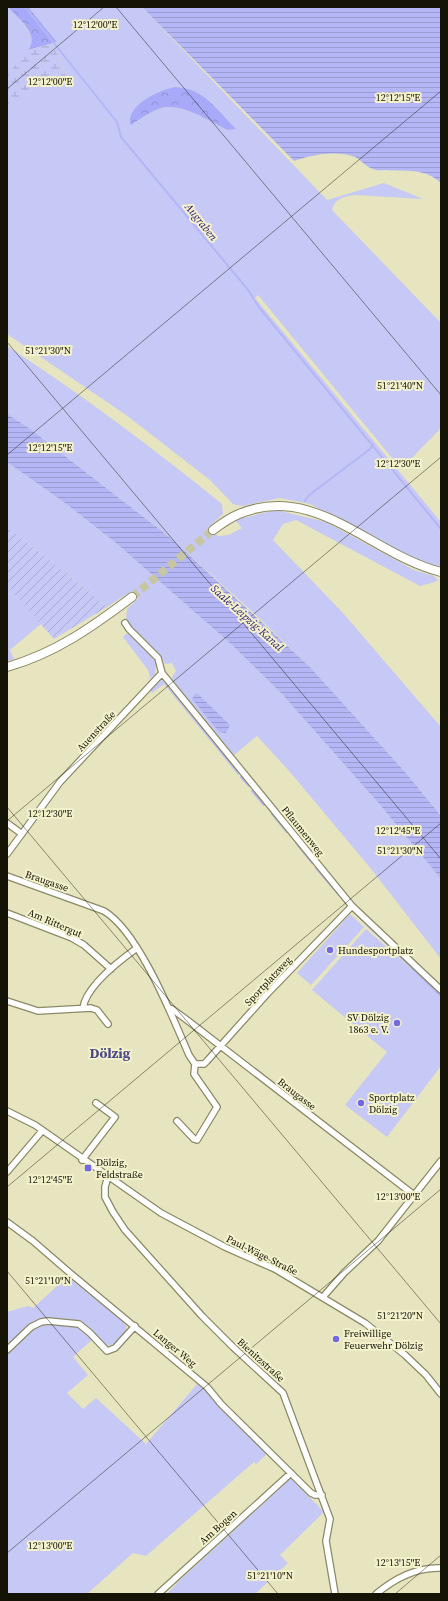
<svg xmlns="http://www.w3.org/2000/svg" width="448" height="1601" font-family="'Source Serif 4',serif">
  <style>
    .grass { fill: #c6c8f5; fill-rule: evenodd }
    .forest { fill: url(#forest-crowns) }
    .wetland { fill: url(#wetland-marsh) }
    .garden { fill: url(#garden-furrows) }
    .water { fill: url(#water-rules) }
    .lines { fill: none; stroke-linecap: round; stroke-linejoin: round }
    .stream { stroke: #b4b6f6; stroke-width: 2 }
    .secondary-tunnel { stroke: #c7c6a3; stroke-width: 8; stroke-dasharray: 8 4; stroke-linecap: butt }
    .street-casing { stroke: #8c8967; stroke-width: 8 }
    .secondary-casing { stroke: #8c8967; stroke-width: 10 }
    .street { stroke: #fff; stroke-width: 5.5 }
    .secondary { stroke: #fff; stroke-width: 8 }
    .ticks { fill: none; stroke: #141306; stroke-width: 1; stroke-opacity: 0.45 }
    .poi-dot { fill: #7268e2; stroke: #f4f2cc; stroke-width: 1.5 }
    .labels { text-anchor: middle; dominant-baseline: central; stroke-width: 4; stroke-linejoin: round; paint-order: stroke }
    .street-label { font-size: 10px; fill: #141306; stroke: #f4f2cc }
    .poi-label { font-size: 10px; fill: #141306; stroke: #f4f2cc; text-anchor: start }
    .water-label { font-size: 11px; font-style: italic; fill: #2a1872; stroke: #f4f2cc }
    .district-label { font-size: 14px; font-weight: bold; fill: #4a4886; stroke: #f4f2cc }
    .ticks-label { font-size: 10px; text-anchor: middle; fill: #141306; stroke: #f4f2cc; stroke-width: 4; stroke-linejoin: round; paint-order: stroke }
  </style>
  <defs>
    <pattern id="forest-crowns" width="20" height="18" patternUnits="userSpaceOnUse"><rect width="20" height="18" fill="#a8a9f8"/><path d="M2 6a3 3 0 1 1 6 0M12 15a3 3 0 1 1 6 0" fill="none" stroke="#9091d3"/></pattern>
    <pattern id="wetland-marsh" width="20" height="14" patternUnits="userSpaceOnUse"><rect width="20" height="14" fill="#c6c8f5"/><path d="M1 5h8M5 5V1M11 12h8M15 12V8" fill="none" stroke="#a9abd1"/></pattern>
    <pattern id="garden-furrows" width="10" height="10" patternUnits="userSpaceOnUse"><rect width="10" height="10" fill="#c6c8f5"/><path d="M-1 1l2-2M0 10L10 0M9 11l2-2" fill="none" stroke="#a9abd1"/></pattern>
    <pattern id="water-rules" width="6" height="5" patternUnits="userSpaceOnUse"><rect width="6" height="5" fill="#b4b6f6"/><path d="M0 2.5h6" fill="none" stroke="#9a9cd1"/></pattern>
  </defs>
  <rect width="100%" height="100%" fill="#e7e5bf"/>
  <path class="grass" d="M7,7C16,13 34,34 33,45L7,75Z
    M28,7H142L327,200L384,183L423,199L355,195C345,196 334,199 332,210L441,323V428L401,469L258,295L255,298L441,522V567L424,562L397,550L310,504L280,498L242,506L233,504L210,480L126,415L7,334V114L45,78L56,74L67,79L59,56L52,46L57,42ZM175,87C203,88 217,110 235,129L228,130C210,122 188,106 167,107C157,107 140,119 131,125Z
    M7,346C81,394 153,448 222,504L223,514L208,528L218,536L229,535L242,528L235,520L276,510L326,522L414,570L434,576L438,581L420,586L296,520L283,524L273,540L343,613L441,727V816L406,773L310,667L257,616L173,540L29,428L7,414Z
    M7,462L65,503L116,543L232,645L281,693L381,806L441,879V959L372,870L290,772L257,736L234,755L173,681L172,677L176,671L172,663L165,664L162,658L129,627L126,620L127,609L138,599L130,592L107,607L74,579L7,527Z
    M7,586L41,624L10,650L14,659L7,661Z
    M128,632L154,656L157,661L155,675L147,680L150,677L148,670L123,637Z
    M160,680L167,681L241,773L238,775L164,684L152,693L149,689Z
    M350,914L364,927L311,985L297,973Z
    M366,929L441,995V1066L387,1137L345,1105L387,1052L312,990Z
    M68,1276L122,1320L126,1325C128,1335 116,1347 106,1345L86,1326L80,1322L45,1319L7,1347V1312L28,1306L33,1308Z
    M47,1323L79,1326L93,1339L73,1357L88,1375L67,1393L83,1409L96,1398L146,1444L198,1383L268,1453L256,1464L254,1462L146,1556L133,1553L87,1594H7V1353L36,1326Z
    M291,1478L324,1512L280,1555L288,1563L255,1594H167L179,1581Z"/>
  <path class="forest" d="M8,7H28L57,42L28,50C41,36 18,18 8,7Z
    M175,87C204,88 217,110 236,129L228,130C210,122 188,106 167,107C157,107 140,119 131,125L130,123C128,104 160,90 175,87Z"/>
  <path class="wetland" d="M57,42L52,46L59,56L67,80L56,74L45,78L7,114V75L28,50Z"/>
  <path class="garden" d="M7,527L74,579L107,607L54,639L7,586Z"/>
  <path class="water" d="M142,7H441V183C423,167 407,172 385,170C382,170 377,171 373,169C366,167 361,160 355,157C335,150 313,155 294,161Z
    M7,414L29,428L173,540L310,667L406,773L441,816V879L381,806L281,693L232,645L116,543L65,503L7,462Z
    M195,694H198L230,725L226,733L219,732L192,699Z"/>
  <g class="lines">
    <path class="stream" d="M25,7L117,122L121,137L249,291L258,306L441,529
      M305,501L308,496L370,449L373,444
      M169,686L237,771
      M241,777L249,786
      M252,791L264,805
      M272,814L287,832
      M296,843L312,863
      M316,868L340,896
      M357,915L441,996"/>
    <path class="secondary-tunnel" d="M132,597L213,530"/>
    <defs>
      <path id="street" d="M125,623L129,629L158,658L162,673L352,906L441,990
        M7,823L22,834
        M7,854L60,782L162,673
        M7,876L104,911C139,932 172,1016 189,1055L195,1064
        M7,913L72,938L84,945L111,969
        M7,1001L38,1011L91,1008L97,1010L108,1024
        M83,1008C86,986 119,961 137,948
        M169,1008L172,1009L187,1020L414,1195
        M195,1064H204L207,1061L267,994L352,906
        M7,1111L35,1125L161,1213L225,1247L275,1269L365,1323L405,1355L426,1375L441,1394
        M177,1121L194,1139L197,1140L217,1107L194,1074L195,1064
        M82,1160L115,1117L96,1103
        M7,1172L42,1131
        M108,1176L105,1187V1197L113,1212L125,1230L202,1316L233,1347L283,1393L330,1519L326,1541L335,1594
        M7,1222L33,1241L70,1273L207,1387L221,1404L311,1493L315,1495H322
        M323,1297L344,1273L378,1241L441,1161
        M7,1350L31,1327L41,1322L48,1321L79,1324L90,1333L107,1351L115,1348L135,1326
        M158,1594L291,1473
        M376,1594C394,1579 417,1567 441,1568"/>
      <path id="secondary" d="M213,530C221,524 229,518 239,514C315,482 372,555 441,572
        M7,667C56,653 92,627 132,597"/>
    </defs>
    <use href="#street" class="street-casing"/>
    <use href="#secondary" class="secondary-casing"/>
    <use href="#street" class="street"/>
    <use href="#secondary" class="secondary"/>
  </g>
  <path class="ticks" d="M116,7L441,395M7,89L104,7M7,342L441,859M7,455L441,91M7,807L441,1324M7,821L441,457M7,1187L441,823M7,1271L278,1594M7,1553L441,1189M395,1594L441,1555"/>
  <g class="poi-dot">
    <circle cx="330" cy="950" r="4"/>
    <circle cx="397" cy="1023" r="4"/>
    <circle cx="361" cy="1103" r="4"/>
    <rect x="84" y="1164" width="8" height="8" rx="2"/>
    <circle cx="336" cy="1339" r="4"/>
  </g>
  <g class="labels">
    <g class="street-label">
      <text transform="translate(96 731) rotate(-47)">Auenstraße</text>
      <text transform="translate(303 831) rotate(51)">Pflaumenweg</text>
      <text transform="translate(47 881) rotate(19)">Braugasse</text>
      <text transform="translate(55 923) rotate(23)">Am Rittergut</text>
      <text transform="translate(268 981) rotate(-47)">Sportplatzweg</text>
      <text transform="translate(297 1094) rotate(38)">Braugasse</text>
      <text transform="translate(262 1255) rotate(26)">Paul-Wäge-Straße</text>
      <text transform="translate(175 1348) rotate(40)">Langer Weg</text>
      <text transform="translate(261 1360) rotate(42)">Bienitzstraße</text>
      <text transform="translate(218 1527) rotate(-42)">Am Bogen</text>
    </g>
    <g class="poi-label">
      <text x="338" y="950">Hundesportplatz</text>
      <text x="389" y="1017" text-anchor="end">SV Dölzig<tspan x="389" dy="12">1863 e. V.</tspan></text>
      <text x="369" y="1097">Sportplatz<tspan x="369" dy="12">Dölzig</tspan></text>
      <text x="96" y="1162">Dölzig,<tspan x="96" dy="12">Feldstraße</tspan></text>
      <text x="344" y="1333">Freiwillige<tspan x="344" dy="12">Feuerwehr Dölzig</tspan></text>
    </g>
    <g class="water-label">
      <text transform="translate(201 222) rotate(51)">Augraben</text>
      <text transform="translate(247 618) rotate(42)">Saale-Leipzig-Kanal</text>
    </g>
    <g class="district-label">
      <text x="110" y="1053">Dölzig</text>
    </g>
  </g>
  <g class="ticks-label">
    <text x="95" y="28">12°12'00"E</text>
    <text x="50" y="85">12°12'00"E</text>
    <text x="398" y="101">12°12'15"E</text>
    <text x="48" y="354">51°21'30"N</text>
    <text x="400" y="389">51°21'40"N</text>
    <text x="50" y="451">12°12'15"E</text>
    <text x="398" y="467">12°12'30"E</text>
    <text x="50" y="817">12°12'30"E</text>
    <text x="398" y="834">12°12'45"E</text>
    <text x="400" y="854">51°21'30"N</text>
    <text x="50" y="1183">12°12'45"E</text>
    <text x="398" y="1200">12°13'00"E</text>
    <text x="48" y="1284">51°21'10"N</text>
    <text x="400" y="1319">51°21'20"N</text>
    <text x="50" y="1549">12°13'00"E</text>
    <text x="398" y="1566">12°13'15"E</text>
    <text x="270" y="1579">51°21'10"N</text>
  </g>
  <rect width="448" height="1601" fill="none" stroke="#141306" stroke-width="16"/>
</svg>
